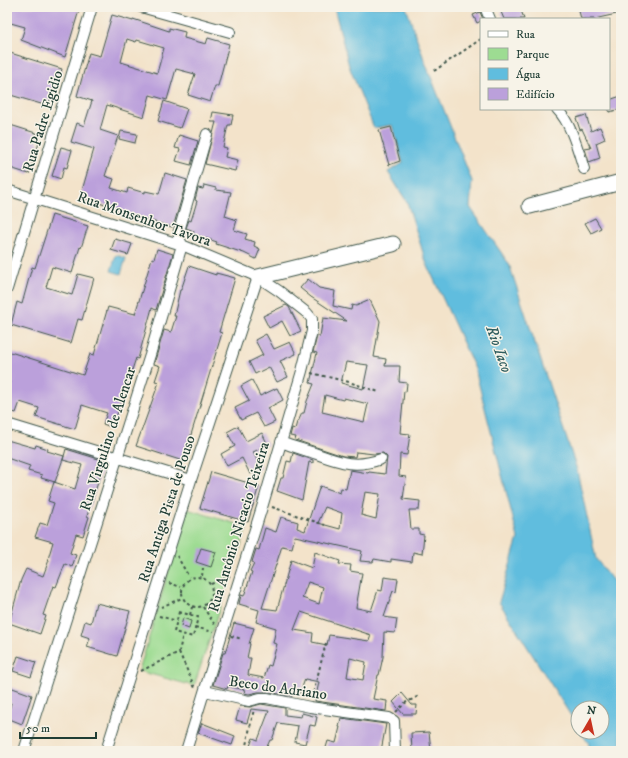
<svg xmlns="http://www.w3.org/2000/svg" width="628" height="758" font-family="'IM FELL DW Pica',serif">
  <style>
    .green { fill: #9ddc92; stroke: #5e8c63 }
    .water { fill: #60bdde; stroke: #407d89 }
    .building { fill: #bba0db; fill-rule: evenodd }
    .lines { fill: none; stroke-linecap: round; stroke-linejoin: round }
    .street-casing { stroke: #3f564a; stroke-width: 12 }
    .secondary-casing { stroke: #3f564a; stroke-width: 17 }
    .path { stroke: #3f564a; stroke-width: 2; stroke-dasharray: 3 3; stroke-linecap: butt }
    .street { stroke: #fff; stroke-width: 10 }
    .secondary { stroke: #fff; stroke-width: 15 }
    .labels { text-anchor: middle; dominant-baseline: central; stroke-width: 3; stroke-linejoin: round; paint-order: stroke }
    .street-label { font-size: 15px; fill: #1f3d34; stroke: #f7f3e8 }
    .water-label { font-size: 16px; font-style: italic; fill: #2f5d5e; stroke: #f7f3e8 }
  </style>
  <rect width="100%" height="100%" fill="#f7f3e8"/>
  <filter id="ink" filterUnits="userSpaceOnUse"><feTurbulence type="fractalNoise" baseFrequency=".025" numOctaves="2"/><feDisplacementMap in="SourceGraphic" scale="8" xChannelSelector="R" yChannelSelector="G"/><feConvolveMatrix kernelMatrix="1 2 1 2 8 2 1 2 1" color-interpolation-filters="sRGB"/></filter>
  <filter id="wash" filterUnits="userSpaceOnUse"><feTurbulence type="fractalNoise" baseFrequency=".012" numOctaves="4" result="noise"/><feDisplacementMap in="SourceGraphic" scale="16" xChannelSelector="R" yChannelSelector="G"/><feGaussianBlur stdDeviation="0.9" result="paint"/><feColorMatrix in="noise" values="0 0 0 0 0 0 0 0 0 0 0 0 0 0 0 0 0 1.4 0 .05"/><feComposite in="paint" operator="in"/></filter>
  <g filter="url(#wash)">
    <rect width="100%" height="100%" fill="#f3e3ca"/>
    <path class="green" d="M187,509L247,527L194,686L139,671Z"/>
    <path class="water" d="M334,7H406L425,62L472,181L470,207L509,264L577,470L596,559L621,591V751H589V744L581,732H602V708H578V727L499,602L518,538L475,369L426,262L407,202L388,172L403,163L392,125L374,128L349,66Z
      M116,255L126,258L121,274L111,271Z"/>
    <g id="blocks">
      <path class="building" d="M7,7H80L65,57L21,40L25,27L7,22Z
        M517,7H520L524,19H504L501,12Z
        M578,7H621V13L594,19H581Z
        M480,12L483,19H481V21L477,23L473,15Z
        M112,15L133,21V19L169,31V28L185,32L184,38L206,44L208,38L229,44L218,86H215L210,102L188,95L195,74L176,69L167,100L150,95L144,117L107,105L100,130L118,136L105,176L114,179L111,188L127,193L128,188L145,193V191L159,194L165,173L187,180L174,224L172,227L117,211L118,209L83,198L84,195L81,194L94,149L71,142L77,123L84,126L92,101L77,96L89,53L100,56ZM127,39L136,42L137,40L164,48L157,73L121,62Z
        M7,52L62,69L57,85L55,84L48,106L7,94Z
        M621,96V109L609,112V100Z
        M164,101L187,109L180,128L158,121Z
        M213,112L233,115L231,125H228L223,147L227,148L225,157L238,160L235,171L205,164L216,122H211Z
        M586,115L591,131L600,127L605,139L596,143L600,158L589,162L585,149L591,148L582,129L580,130L576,118Z
        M7,124L39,134L37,142L39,143L29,174L7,167Z
        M391,127L400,161L389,165L379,130Z
        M121,131L137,134L135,143L119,139Z
        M179,135L198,141L191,165L176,161L180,149L175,148Z
        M61,147L72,150L67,168L64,167L61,179L52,176Z
        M204,185L216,188V190L231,192L225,216L237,220L234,230L247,234L245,239L255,242L254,246L260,249L256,259L244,253L216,244L217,242L193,234L194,231L186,228L189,220L191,221L197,201L195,200L198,188L203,189Z
        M52,215L88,226L81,248L80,247L72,273L52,267L46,287L72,295L78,274L94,278L82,320L78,319L71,343L11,325L17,302L22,304L32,267L35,268Z
        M595,218L601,228L591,233L585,223Z
        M115,239L132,244L128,255L111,250Z
        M157,249L173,254L156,310L152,308L138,359L136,358L130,376H129L113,428L103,424L107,413L82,405L75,429L36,417L39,408L20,402L16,413L7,410V392L10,382L7,381V351L83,375L90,354L94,355L108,307L135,314L152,258L154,259Z
        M189,266L216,275V273L235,278L219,332L222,333L183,461L136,446L159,382L155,381L160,366L154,364L164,330L171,332L176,316H174L180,290H181Z
        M308,279L319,288L335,291L333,306L351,310L352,305L356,306L370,300L380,321L374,357L386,359L385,366H400L399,382L407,383L406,392L404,391L400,433L410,434L407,455L400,454L399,476L406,477L403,499L420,501L419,510H409L411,529H419V534L424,535L422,554L413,552L412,562L391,559V562L374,559L373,562L360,561L362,551L295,536L292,548L282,546L262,608L277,610L291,560L312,568L315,552L340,561L339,564L351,565L350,571L362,573L356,608H357L371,611L378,590L382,591L384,577L398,579L396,592L393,591L384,617L397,619L395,633L384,632L383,657L379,675H378L373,699L387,701L386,711L315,701L319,682L305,679L300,693L294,691L292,696L267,692H258L249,694L244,693L245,690L228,686L227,689L213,685L223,653H225L234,623L254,628L249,644H250L247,658H251L248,675L264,678L268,665L271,666L277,644L273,643L276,628L256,622L259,610L239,604L241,595L244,596L252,572L250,571L254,563L252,562L256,549L259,550L265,528L276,532L281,517L298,522L297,528L305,531L320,486L340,493L341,488L346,489L350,470L368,473L369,472L385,474L387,457L383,453L374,454L356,452L355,457L343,456L295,440L296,437L290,436L292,428L295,429L297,422H298L302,413H304L307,401L314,384L310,383L317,353L313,352L317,336H320L323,318L347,321L311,297L300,288ZM346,362L368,365L363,389L341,383ZM325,395L343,400L344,398L368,404L364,422L322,412ZM365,492L380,494L376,519L361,515ZM325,507L342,513L340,529L318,523ZM308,582L323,587L319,604L302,598ZM301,612L371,635L369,641L329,635L327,645L312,642L313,633L294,630ZM350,658L366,662L363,680L347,677Z
        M286,305L289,307L301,331L290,336L282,321L269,328L263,316Z
        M266,334L274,349L290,342L296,354L280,361L288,377L277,382L269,367L255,374L249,362L263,355L255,340Z
        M252,380L260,396L277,388L283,400L268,408L275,422L264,427L256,413L241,420L235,408L249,401L241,386Z
        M238,426L246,441L262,433L268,445L253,452L261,468L250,474L242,458L227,466L221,454L235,446L227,432Z
        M7,440L35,448L36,445L48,449L47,451L64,456L55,482L41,478L42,475L28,471L30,466L7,458Z
        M66,449L105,461L87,516L89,517L83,536L76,534L70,553L76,555L72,567L65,564L56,587L53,586L43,615L46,616L40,634L9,623L21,580L26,569L43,576L49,560L48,559L53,542L35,537L40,523L47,525L54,503L48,501L54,482L75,489L82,465L63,460Z
        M293,453L313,460V463L309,462L302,500L277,491L281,478H283L287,461L291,462Z
        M211,472L259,486L248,522L200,508Z
        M201,548L216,552L211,567L196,562Z
        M96,603L130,611L117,656L87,647L90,638L81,635L85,621L91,623Z
        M183,618L191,621L189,629L181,626Z
        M18,656L36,662L31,677L13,671Z
        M7,686L32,695L22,724L7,718L11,703L7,702Z
        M402,693L412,705H417L416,714H403L393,702Z
        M261,704L285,708V715L301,717L302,713L317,717L315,726L310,725L305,744L295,742L298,726L278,723L272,740H270L265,751H261L250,746L253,738L258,740L269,711L251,709L247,723L236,720L240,706L250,707Z
        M341,718L386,724L381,751H325L328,741L336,743L340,727H339Z
        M202,723L235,736L232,745L198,733Z
        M429,732L431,751H412L411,733Z"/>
    </g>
  </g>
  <g filter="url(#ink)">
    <use href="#blocks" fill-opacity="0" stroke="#3f564a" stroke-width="1"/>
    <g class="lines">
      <defs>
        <path id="street" d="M141,7L230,32
          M485,7L490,19
          M557,109C571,123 578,150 584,169
          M7,190L182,245L258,277L279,291L307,313L312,319V331L302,371L263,504L222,634L186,751
          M7,289L92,7
          M7,424L191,480
          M281,442C293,447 306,450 317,454C342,463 356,468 381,459
          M205,691L249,701L260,698H267L310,707L389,718L394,721L395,751
          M24,751L150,355L182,245L179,237V231L207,134
          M106,751L191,480L258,277"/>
        <path id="secondary" d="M530,206L621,182
          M258,277L393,244"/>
      </defs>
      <use href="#street" class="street-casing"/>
      <use href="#secondary" class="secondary-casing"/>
      <path class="path" d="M434,71L481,39
        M311,373L349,382L379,392
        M272,507L325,525
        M177,556L189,577
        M202,576L203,568
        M182 592a15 15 0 1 1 30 0a15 15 0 1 1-30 0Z
        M169,583L181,587
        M211,584L230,576
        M161,607L182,598
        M203,607L215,625
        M179,612L198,617L193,637L174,632Z
        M190,615L192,607
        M159,616L177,621
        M195,627L213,632
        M231,636L242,639
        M179,652L195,688
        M141,671L179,652L183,634
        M312,698L326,643
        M396,712L405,703L419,696
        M245,750L254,709"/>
      <use href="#street" class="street"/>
      <use href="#secondary" class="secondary"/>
    </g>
  </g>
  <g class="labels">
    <g class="street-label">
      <text transform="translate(43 121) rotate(-73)">Rua Padre Egidio</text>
      <text transform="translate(144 219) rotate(19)">Rua Monsenhor Tavora</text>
      <text transform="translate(108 439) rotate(-72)">Rua Virgulino de Alencar</text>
      <text transform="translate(167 509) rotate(-72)">Rua Antiga Pista de Pouso</text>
      <text transform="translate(239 527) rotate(-73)">Rua Antônio Nicacio Teixeira</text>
      <text transform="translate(278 688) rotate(8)">Beco do Adriano</text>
    </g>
    <g class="water-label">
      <text transform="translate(499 349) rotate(70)">Rio Iaco</text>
    </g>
  </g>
  <rect width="628" height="758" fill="none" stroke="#f7f3e8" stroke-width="24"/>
  <rect x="480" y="18" width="130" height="92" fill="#f7f3e8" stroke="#a1aaa0"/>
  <rect x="488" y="31" width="20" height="6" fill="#ffffff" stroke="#a1aaa0"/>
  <text x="516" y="38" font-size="12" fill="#1f3d34">Rua</text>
  <rect x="488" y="48" width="20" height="12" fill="#9ddc92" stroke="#a1aaa0"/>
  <text x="516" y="58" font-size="12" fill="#1f3d34">Parque</text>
  <rect x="488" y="68" width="20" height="12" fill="#60bdde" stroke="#a1aaa0"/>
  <text x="516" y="78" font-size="12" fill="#1f3d34">Água</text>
  <rect x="488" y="88" width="20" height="12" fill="#bba0db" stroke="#a1aaa0"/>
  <text x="516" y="98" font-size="12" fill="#1f3d34">Edifício</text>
  <g transform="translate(590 720) rotate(9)"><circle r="19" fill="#f7f3e8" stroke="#a1aaa0"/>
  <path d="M0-3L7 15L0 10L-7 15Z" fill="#c8321e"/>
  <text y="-6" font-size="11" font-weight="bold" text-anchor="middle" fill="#1f3d34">N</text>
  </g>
  <path d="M20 732v6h76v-6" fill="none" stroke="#1f3d34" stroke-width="2"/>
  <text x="26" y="732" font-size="12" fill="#1f3d34" stroke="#f7f3e8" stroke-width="3" paint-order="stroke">50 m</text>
</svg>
